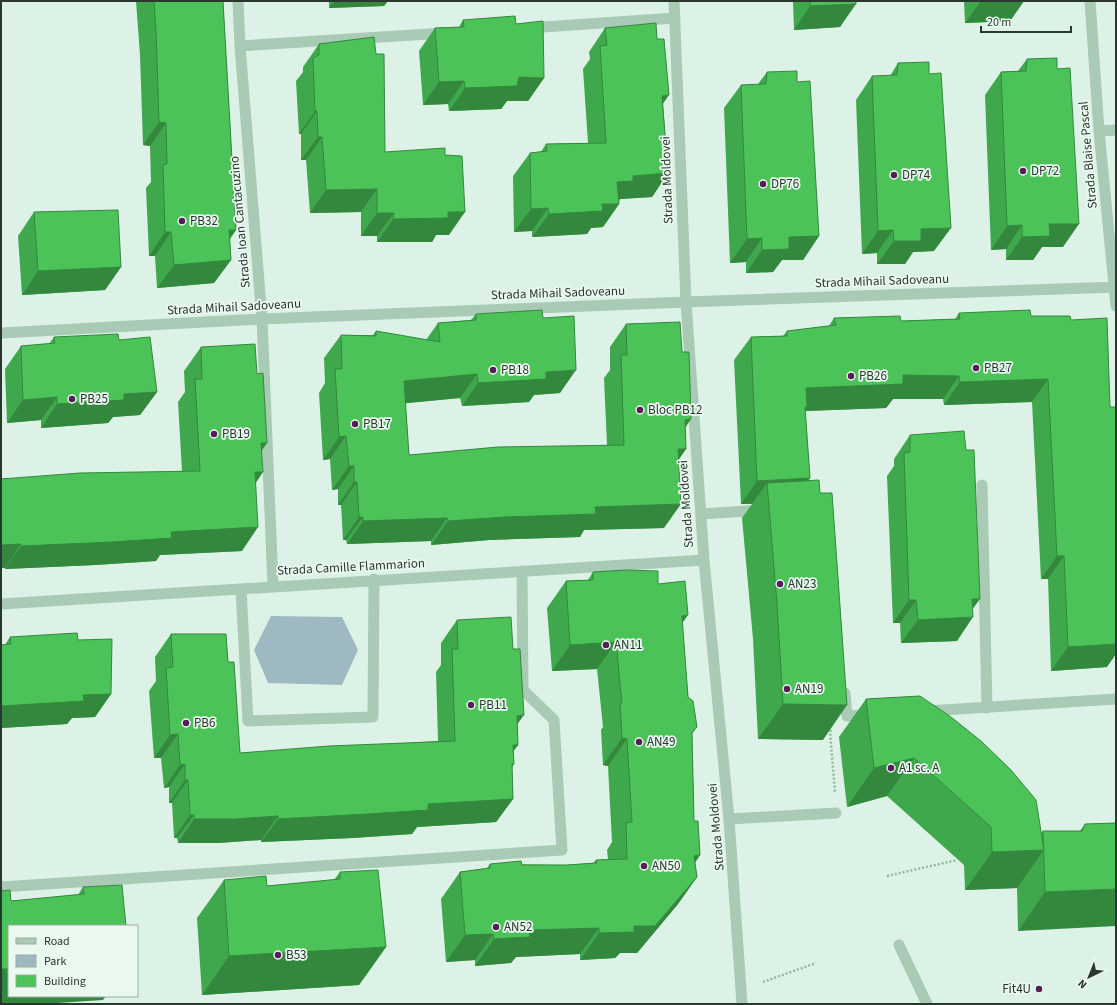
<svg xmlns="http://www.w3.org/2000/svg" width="1117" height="1005" font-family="'Source Sans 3',sans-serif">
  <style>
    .green { fill: #9eb9c1 }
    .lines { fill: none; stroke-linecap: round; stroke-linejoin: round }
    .path { stroke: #94b69e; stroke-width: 2.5; stroke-dasharray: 2 2; stroke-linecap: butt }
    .service { stroke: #a9cab4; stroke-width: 11 }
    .minor { stroke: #a9cab4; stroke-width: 11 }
    .wall { fill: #40a84c }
    .shaded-wall { fill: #34883e }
    .building { fill: #4bc358; stroke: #34883e }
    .poi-dot { fill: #541f58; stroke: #eaf9f0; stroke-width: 1.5 }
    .labels { text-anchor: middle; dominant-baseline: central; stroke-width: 3.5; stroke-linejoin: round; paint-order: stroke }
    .street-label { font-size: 13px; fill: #29372c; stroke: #eaf9f0 }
    .poi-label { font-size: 13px; fill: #29372c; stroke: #eaf9f0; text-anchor: start }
  </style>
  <rect width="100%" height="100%" fill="#ddf2e6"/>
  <path class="green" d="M271,616L342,617L358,650L342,685L268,683L254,650Z"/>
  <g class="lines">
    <path class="path" d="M831,730L830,732L835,792
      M887,876L957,860
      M763,982L816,963"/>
    <path class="service" d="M729,819L836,813
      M899,945L927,1004"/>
    <path class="minor" d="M238,1L240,46L262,319L273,585
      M674,1L686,302L704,560L729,819L742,1004
      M1090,1L1099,131L1116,306
      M528,28L675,18
      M240,46L445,33
      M1099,131L1116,130
      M1,333L262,319L686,302L1116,287
      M982,485L987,708
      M701,514L762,510
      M241,589L248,721L373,717L374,579
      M1,604L704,560
      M845,693L847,716L868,715
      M927,711L1116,699
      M1,887L562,850L554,720L523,690L522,571"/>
  </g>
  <path class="wall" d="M136,1H223L236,230L230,239L231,260L214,283L157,288L155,256H149L146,188L151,182L150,146L143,145L140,55Z
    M329,1H388L384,6L329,8Z
    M793,1H856L840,27L794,30Z
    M964,1H1024L1010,21L965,23Z
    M463,20L544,78L528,101H507L501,109L449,111L448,104L423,105L419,51L435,28L459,27Z
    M605,28L663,104L668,173L652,197L620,199L619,201V204L603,227L591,228L587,234L532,237V231L514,232L513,176L530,153L541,152L546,144L588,143L583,69L590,59L589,52Z
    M319,44L385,152L449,235H436L432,242H377V236H361V212L310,213L306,160H301V134H299L296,81L303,72V67Z
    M1027,59L1063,247H1042L1033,260H1006V249L991,250L985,95L1001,72L1018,71Z
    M898,63L929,74L934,251L913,252L905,264H877V253L862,254L856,100L872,76H890Z
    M767,72L797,82L819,236L803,260H782L773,272L746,273V262L730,263L724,108L741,85L758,84Z
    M34,212L121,267L105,290L22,295L18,236Z
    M959,313L1031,316H1070L1107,667L1051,671L1048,579H1041L1032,402L944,405L943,399H893L886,408L805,411L810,478L808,481L823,740L758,739L753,639L742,518L752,504H741L734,360L751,337L783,336L787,331L829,326L834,318L901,321L955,319Z
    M476,314L560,393L534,395L529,402L462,406L460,398L405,403L409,455L607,445L604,378L610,370V347L626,324L682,352L686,449L679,459L664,528L584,530L580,537L489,540L431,545V541L347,544L346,540H343L341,505H338V489L332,490L330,459L323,460L319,393L325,383L324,358L341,335H373L376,331L426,340L438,323L471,320Z
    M54,337L119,340L157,392L140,415L113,417L108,423L41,428V420L7,423L5,369L21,346L49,344Z
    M201,347L262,450L242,551L160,555L156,561L95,565L5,569L1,479L182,471L178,402L185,392L184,371Z
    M910,435L973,608L957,641L901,643L900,623H893L887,476L894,466V459Z
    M593,572L658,584L682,623L688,697L697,727L692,734L694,821L700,855L695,863L697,877L678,904L637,953H620L615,958L580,960V954L516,957L511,963L475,966V960L446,962L441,899L460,872L487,868L490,864L566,865L593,863L596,860L608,859L607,850L612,842L608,766L603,765L601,730L603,727L597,669L552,671L547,608L566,581L588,580Z
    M457,620L517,724L518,745L513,751L514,764L512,768L513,799L496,822L417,827L412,834L352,838L261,842V840L218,843H178L177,838H174L172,803H169V787L164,788L161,758H154L149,691L156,681L155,657L171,634L228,662L240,753L438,741L436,672L441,665V643Z
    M10,637L78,640L111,694L95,717L72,718L67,724L1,728V645H5Z
    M866,699L1041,834L1043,831H1080L1085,824L1116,823L1018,931L1017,888L965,890L964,865L887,796L847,807L839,737Z
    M340,872L386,947L359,985L202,995L197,918L224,880L267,886L334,880Z
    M83,887L103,1000L11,901L78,895Z"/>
  <path class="shaded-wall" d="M334,1H388L384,6L329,8Z
    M981,1H1024L1010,21L965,23Z
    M856,4L840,27L794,30L810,6Z
    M519,77L544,78L528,101H507L501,109L449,111L465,88Z
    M464,81L448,104L423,105L439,82Z
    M669,95L653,118L662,96Z
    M315,111H317L301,134H299Z
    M159,122L166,123L150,146L143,145Z
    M318,137H322L306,160H301Z
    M668,173L652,197L620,199L617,204H619L603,227L591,228L587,234L532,237L549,214L617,182L633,176Z
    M377,189L361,212L310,213L326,190Z
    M548,208L532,231L514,232L531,209Z
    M448,212H465L449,235H436L432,242H377L393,219Z
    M377,213H394L377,236H361Z
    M1049,224H1079L1063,247H1042L1033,260H1006L1022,237Z
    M1022,225L1006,249L991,250L1007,226Z
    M951,228L934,251L913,252L905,264H877L894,241L921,229Z
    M229,230H236L219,253Z
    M893,230L877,253L862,254L878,231Z
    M165,232H171L155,256H149Z
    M819,236L803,260H782L773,272L746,273L762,250L789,237Z
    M762,238L746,262L730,263L747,239Z
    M231,260L214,283L157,288L174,265Z
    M121,267L105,290L22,295L38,271Z
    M576,370L560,393L534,395L529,402L462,406L478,383L546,372Z
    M477,374L460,398L388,405L404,381Z
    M903,375L959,376L943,399H893L886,408L804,411L806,388Z
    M1048,379L1032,402L944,405L960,382Z
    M157,392L140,415L113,417L108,423L41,428L57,404L124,394Z
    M57,397L41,420L7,423L23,400Z
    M691,419L675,443L685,420Z
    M346,436L330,459L323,460L339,437Z
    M261,443H267L251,466Z
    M678,449H686L670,472Z
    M349,466H354L338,489L332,490Z
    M255,472H263L247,496Z
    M810,478L794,501L767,483L752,504H741L757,481Z
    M354,482H357L341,505H338Z
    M681,504L664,528L584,530L580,537L489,540L431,545L448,521L595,507Z
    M359,517H363L346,540H343Z
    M447,518L431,541L347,544L363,521Z
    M258,527L242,551L160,555L156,561L95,565L5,569L21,546L171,532Z
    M21,544L5,568H1V545Z
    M1057,556H1064L1048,579H1041Z
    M972,599H980L966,618L973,617L957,641L901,643L918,620Z
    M909,600H916L900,623H893Z
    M688,615L669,642L682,616Z
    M616,642L597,669L552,671L570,645Z
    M1116,644V654L1107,667L1051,671L1068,647Z
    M111,694L95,717L72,718L67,724L1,728V706L83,695Z
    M783,704L847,705L823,740L758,739Z
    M524,715L507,738L517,716Z
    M178,734L161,758H154L170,735Z
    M622,738L627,739L608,766L603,765Z
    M513,745H518L501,768Z
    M914,758L887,796L847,807L874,768Z
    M185,764L169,787L164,788L180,765Z
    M185,780H188L172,803H169Z
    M513,799L496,822L417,827L412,834L352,838L261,842L278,819L428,804Z
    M190,815H194L177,838H174Z
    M278,816L261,840L218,843H178L194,819Z
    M1044,850L1017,888L965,890L992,852Z
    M700,855L681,882L694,856Z
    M697,877L678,904L637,953H620L615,958L580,960L599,933L634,926Z
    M1116,889V926L1018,931L1045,892Z
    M599,928L580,954L516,957L511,963L475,966L494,939L529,930Z
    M493,934L475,960L446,962L465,935Z
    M386,947L359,985L202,995L229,956Z
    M1,969H9V996H106L103,1000L42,1004H1Z"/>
  <path class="building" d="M154,1H223L236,230H229L231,260L174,265L171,232H165L163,165L167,164L166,123L159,122L156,31Z
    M810,1H856V4L810,6Z
    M515,16L516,24L543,21L544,78L519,77L517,86L465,88L464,81L439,82L435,28L464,27L463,20Z
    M656,23L657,39H664L669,95L662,96L668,173L633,176V181L617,182L619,204H602L603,211L549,214L548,208L531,209L530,153L547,151L546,144L606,143L600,46L607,45L605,28Z
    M374,37L376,54H384L385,152L445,148V155L462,156L465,212H448V218L393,219L394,213H377V189L326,190L322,137H318L317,111H315L313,58L319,55V44Z
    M1057,58V69L1070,68L1079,224H1049L1050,236L1022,237V225L1007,226L1001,72L1026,71L1027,59Z
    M929,62V74L941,73L951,228L921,229V241H894L893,230L878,231L872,76L897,75L898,63Z
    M797,71V82L810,81L819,236L789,237V249L762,250V238L747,239L741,85L766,84L767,72Z
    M118,210L121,267L38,271L34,212Z
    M542,310L543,318L574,316L576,370L546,372V379L478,383L477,374L404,381L409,455L498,447L624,445L621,355H627L626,324L680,322L682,352H689L691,419L685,420L686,449H678L681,504L595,507L596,514L505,517L448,521L447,518L363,521V517H359L357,482H354V466H349L346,436L339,437L335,369H342L341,335L376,336V331L440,342L438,323L476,320V314Z
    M1030,310L1031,316H1070L1071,320L1107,318L1110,407H1116V644L1068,647L1064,556H1057L1048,379L960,382L959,376L903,375V384L806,388L807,407H805L810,478L757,481L751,337L787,336V331L836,325L834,318L900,316L901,321L960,319L959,313Z
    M118,334L119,340L150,337L157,392L124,394V400L57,404V397L23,400L21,346L55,343L54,337Z
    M255,344L257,374L263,373L267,443H261L263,472H255L258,527L171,532L172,538L112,542L21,546V544L1,545V479L80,473L200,471L195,379H202L201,347Z
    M964,431L966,450H974L980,599H972L973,617L918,620L916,600H909L904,453L910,452V435Z
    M819,480L820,493H832L847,705L783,704L777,604L767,483Z
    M626,570L658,571V584L685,581L688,615L682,616L688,697L693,701L697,727L692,732L694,821H698L700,855L694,856L697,877L655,926H634V932L599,933V928L529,930L530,937L494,939L493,934L465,935L460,872L490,868V864L521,861L522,865H566L597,863L596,860L627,859L626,823L632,822L627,739L622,738L620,703H622L616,642L570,645L566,581L593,580V572Z
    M511,617L513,649H520L524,715L517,716L518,745H513L514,764H512L513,799L428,804V810L368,814L278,819V816L234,819H194V815H190L188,780H185V764L180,765L178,734L170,735L166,668L173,667L171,634H226L228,662H234L240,753L329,746L455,741L452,649H458L457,620Z
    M77,633L78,640L112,639L111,694L83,695L84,701L1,706V645L11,644L10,637Z
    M920,696L951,717L981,741L1011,770L1036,800L1044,850L992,852L991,827L914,758L874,768L866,699Z
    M1116,823V889L1045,892L1043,831H1082L1085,824Z
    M378,870L386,947L229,956L224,880L266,876L267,886L340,879V872Z
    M122,885L126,926H9V969H1V891L10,890L11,901L84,894L83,887Z"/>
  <g class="poi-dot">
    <circle cx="1023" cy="171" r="4"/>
    <circle cx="894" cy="175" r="4"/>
    <circle cx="763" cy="184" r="4"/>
    <circle cx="182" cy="221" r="4"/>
    <circle cx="976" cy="368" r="4"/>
    <circle cx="493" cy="370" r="4"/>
    <circle cx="851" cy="376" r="4"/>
    <circle cx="72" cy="399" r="4"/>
    <circle cx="640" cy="410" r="4"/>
    <circle cx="355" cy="424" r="4"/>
    <circle cx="214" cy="434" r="4"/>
    <circle cx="780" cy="584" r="4"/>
    <circle cx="606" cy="645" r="4"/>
    <circle cx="787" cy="689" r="4"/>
    <circle cx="471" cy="705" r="4"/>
    <circle cx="186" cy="723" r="4"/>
    <circle cx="639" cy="742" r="4"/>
    <circle cx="891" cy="768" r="4"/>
    <circle cx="644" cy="866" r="4"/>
    <circle cx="496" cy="927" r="4"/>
    <circle cx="278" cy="955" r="4"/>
    <circle cx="1039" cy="989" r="4"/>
  </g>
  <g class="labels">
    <g class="street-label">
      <text transform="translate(1088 155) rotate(-95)">Strada Blaise Pascal</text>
      <text transform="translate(667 180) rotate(-92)">Strada Moldovei</text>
      <text transform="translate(240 222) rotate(-95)">Strada Ioan Cantacuzino</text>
      <text transform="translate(882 281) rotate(-2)">Strada Mihail Sadoveanu</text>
      <text transform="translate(558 293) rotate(-2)">Strada Mihail Sadoveanu</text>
      <text transform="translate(234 307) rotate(-3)">Strada Mihail Sadoveanu</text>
      <text transform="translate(686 504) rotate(-94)">Strada Moldovei</text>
      <text transform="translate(351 567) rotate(-3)">Strada Camille Flammarion</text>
      <text transform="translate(716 827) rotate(-95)">Strada Moldovei</text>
    </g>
    <g class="poi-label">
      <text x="1031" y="171">DP72</text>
      <text x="902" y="175">DP74</text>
      <text x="771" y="184">DP76</text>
      <text x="190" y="221">PB32</text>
      <text x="984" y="368">PB27</text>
      <text x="501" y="370">PB18</text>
      <text x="859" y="376">PB26</text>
      <text x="80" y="399">PB25</text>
      <text x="648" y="410">Bloc PB12</text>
      <text x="363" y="424">PB17</text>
      <text x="222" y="434">PB19</text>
      <text x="788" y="584">AN23</text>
      <text x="614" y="645">AN11</text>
      <text x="795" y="689">AN19</text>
      <text x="479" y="705">PB11</text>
      <text x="194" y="723">PB6</text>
      <text x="647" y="742">AN49</text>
      <text x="899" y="768">A1 sc. A</text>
      <text x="652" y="866">AN50</text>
      <text x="504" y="927">AN52</text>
      <text x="286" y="955">B53</text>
      <text x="1031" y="989" text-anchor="end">Fit4U</text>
    </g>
  </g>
  <rect width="1117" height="1005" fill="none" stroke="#29372c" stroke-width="4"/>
  <rect x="8" y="925" width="130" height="72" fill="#eaf9f0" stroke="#9daba2"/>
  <rect x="16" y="938" width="20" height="6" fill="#a9cab4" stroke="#9daba2"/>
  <text x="44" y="945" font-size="12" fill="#29372c">Road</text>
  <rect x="16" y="955" width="20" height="12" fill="#9eb9c1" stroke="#9daba2"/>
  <text x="44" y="965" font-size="12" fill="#29372c">Park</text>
  <rect x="16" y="975" width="20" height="12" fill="#4bc358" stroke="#9daba2"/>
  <text x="44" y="985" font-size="12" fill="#29372c">Building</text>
  <g transform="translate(1089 977) rotate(223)" stroke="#eaf9f0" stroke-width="3" paint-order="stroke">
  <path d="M0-3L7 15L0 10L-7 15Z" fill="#29372c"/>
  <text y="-6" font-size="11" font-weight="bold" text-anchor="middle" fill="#29372c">N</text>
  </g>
  <path d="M981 26v6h90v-6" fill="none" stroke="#29372c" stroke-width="2"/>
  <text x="987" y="26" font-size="12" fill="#29372c" stroke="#eaf9f0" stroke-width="3" paint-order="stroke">20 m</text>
</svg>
